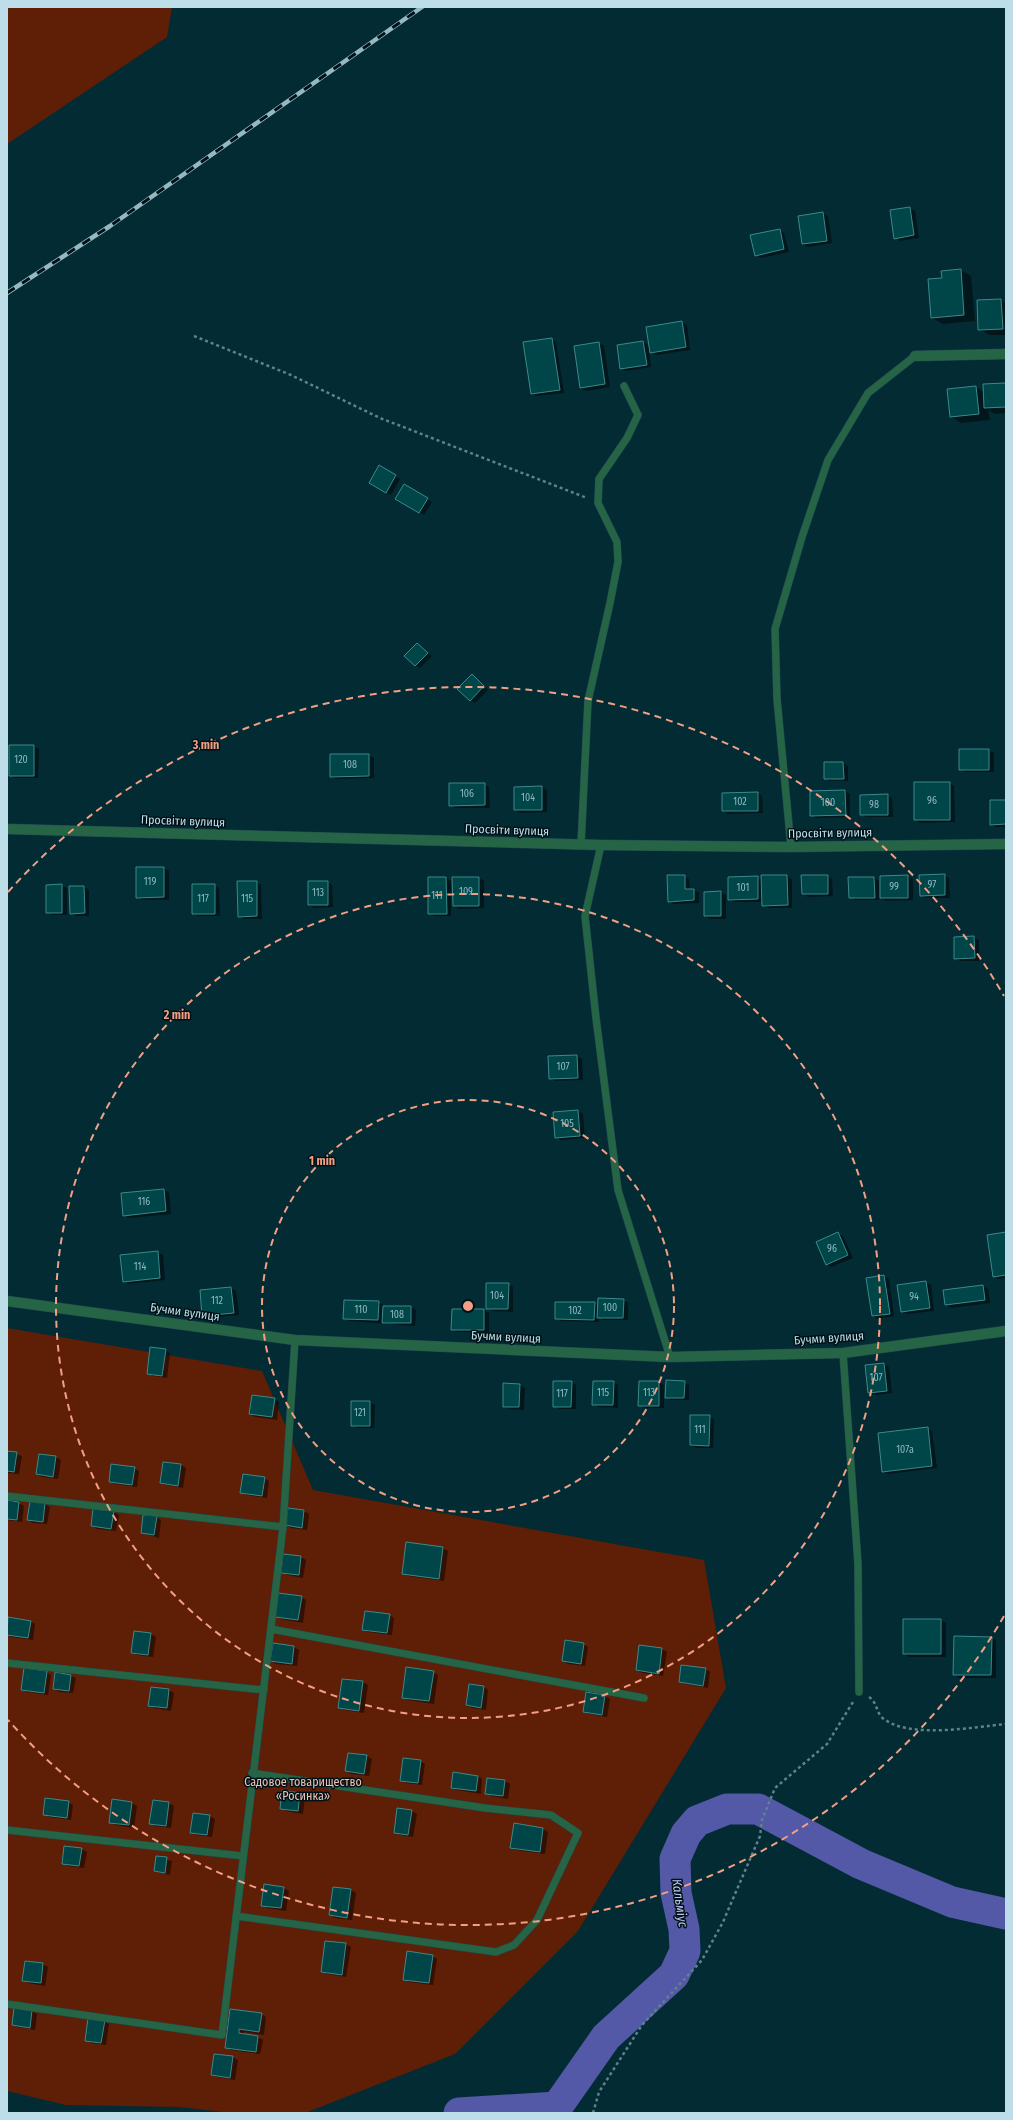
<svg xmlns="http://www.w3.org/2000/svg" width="1013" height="2120" font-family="'Fira Sans Condensed',sans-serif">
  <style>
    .green { fill: #5f1e06 }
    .shadow { fill: #0007 }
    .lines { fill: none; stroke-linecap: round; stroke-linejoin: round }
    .river { stroke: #5358a7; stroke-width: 31 }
    .building { fill: #004547; stroke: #3c898c }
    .service-casing { stroke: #214851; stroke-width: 8 }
    .minor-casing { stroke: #214851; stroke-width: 11 }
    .path { stroke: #5f838d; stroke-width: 2.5; stroke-dasharray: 3 3; stroke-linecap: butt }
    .service { stroke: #256445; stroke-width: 7 }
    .minor { stroke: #256445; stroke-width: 10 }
    .rail-casing { stroke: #95b8c2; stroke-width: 4.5 }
    .rail { stroke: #001217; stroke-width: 3; stroke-dasharray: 9; stroke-linecap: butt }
    .ring { fill: none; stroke: #f39f84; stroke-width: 2; stroke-dasharray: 7 5 }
    .labels { text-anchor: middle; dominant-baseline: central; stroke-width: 3; stroke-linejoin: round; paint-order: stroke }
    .number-label { font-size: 10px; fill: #8eb8c0 }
    .street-label { font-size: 12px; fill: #bddee8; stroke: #001217 }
    .park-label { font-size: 12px; fill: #f2c0b0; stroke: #001217 }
    .water-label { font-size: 13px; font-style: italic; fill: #bcc2ee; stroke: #001217 }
    .centre { fill: #f39f84; stroke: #001217; stroke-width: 2 }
    .ring-label { font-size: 12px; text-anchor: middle; font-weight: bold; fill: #f39f84; stroke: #001217; stroke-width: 3; stroke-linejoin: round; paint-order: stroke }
  </style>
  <rect width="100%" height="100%" fill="#032b34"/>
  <path class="green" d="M7,7H172L167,37L7,144Z
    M7,1328L262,1371L313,1490L704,1560L726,1688L578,1931L455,2054L305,2113H233L179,2107L66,2105L7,2091Z"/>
  <path class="shadow" d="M910,208L915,211L919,238L900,241L895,238Z
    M823,214L828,216L832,243L808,247L803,244Z
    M779,230L784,233L789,252L761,258L756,255Z
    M960,270L971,276L975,321L943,324L932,318L943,279Z
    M1001,300L1006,303V335H990L979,329L978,301Z
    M682,322L687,325L690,350L656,355L649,351L651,367L626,371L621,368L643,342L650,346Z
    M551,339L556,342L564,393L537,396L532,394Z
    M599,343L604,346L610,387L586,391L581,388Z
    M1006,384V413L995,414L988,410L990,420L961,423L951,417L976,387L984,392Z
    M380,467L400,479L391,495L370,483Z
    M404,485L432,502L424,515L396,498Z
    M417,644L432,656L420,668L415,665Z
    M472,676L488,690L475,703L470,700Z
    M34,746L39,749L38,778H15L10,775Z
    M989,750L994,753V772H965L960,770Z
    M369,755L374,758V778L336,779L331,776Z
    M843,763L848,766V781H830L825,779Z
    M949,783L954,786L955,822L920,823L915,820Z
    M484,784L489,787L490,808H455L450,805Z
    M542,787L547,790V812L520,813L515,810Z
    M845,791L850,794V817L816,818L811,815V792Z
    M758,793L762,796L763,813L728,814L723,811Z
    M887,795L892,798L893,817H866L861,814Z
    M1006,801V827H996L991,824Z
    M164,868L169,871V900H142L137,897Z
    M944,875L949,878L950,898H926L921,895Z
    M684,876L689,879L690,890L699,892V903L674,904L669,901Z
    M787,876L792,879V908H768L763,905V902H734L729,899L757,877L762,880Z
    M828,876L832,879L833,896L808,897L803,894Z
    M908,876L913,879V900L886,901L881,898Z
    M446,878L451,881V916H434L429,913Z
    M479,878L484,881V908L459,909L454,906Z
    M874,878L879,881V900H855L850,897Z
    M256,882L261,885L262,919H244L239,916Z
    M328,882L332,885L333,907L314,908L309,905Z
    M214,885L219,888L220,916H198L193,914Z
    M62,886L67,888V915H52L47,912Z
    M70,887H84L89,890V916H76L71,913Z
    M721,892L726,895V919H710L705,916Z
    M974,938L979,940V961H960L955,958Z
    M577,1056L582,1059L583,1080L555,1081L550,1078Z
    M578,1111L583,1114L585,1138L561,1140L556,1137Z
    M164,1190L169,1192L171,1214L129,1218L124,1215Z
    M1006,1233V1278L999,1279L994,1276Z
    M838,1234L843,1236L853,1258L831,1267L826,1264Z
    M158,1252L163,1255L165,1280L129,1284L124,1281Z
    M884,1276L889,1279L894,1316L878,1319L873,1316Z
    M926,1282L931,1285L934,1311L907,1314L902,1311Z
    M508,1284L513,1287V1312L492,1311L487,1308Z
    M983,1286L988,1289L990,1303L951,1308L946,1305Z
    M231,1288L236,1291L239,1315L208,1318L203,1315L201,1291Z
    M624,1300L628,1303V1320H603L599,1318V1322L561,1321L556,1318L594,1303L598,1306Z
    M378,1302L383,1305V1307H411L416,1310L415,1326L349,1321L344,1318Z
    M453,1310H484L489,1313V1332H457L452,1329Z
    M165,1350L170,1353L167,1378L153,1376L148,1373Z
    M884,1364L889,1367L892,1393L874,1395L869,1392Z
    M571,1382L576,1385V1409H559L554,1406Z
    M613,1382L618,1385V1408L598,1407L593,1404Z
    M640,1382H659L664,1385V1408H644L639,1405Z
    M684,1382L689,1385V1400H671L666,1397Z
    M520,1385L525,1388L524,1410L509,1409L504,1407Z
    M274,1399L279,1402L277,1420L255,1417L250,1414Z
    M370,1402L375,1405L374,1428H357L352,1425Z
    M709,1416L714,1419L713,1448H696L691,1445Z
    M927,1428L932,1431L937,1468L888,1474L883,1471Z
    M7,1452L22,1456L19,1474L7,1473Z
    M56,1457L61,1460L58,1479L42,1477L37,1474Z
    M164,1463L181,1465L186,1468L183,1488L166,1485L161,1483Z
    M134,1468L139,1471L137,1487L115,1484L110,1482Z
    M264,1478L269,1481L267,1498L246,1495L241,1492Z
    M7,1501L19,1503L24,1506L22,1522L7,1520Z
    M31,1502L45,1504L50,1507L47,1524L33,1523L28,1520Z
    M288,1509L304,1511L309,1514L307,1530L291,1528L286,1525Z
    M114,1512L119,1515L116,1531L97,1529L92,1526Z
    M156,1517L161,1520L159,1538L142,1533Z
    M407,1543L443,1548L448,1551L444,1581L408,1576L403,1573Z
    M284,1555L301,1557L306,1560L303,1578L287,1575L282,1572Z
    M301,1597L306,1600L303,1623L281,1619L276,1617Z
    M389,1615L394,1618L392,1635L368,1632L363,1629Z
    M9,1618L30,1621L35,1624L33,1640L11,1637L7,1635Z
    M904,1620H941L946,1623V1657H909L904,1654Z
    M135,1632L151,1634L156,1637L153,1657L137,1655L132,1652Z
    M992,1638L996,1640V1678H959L954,1675Z
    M274,1644L294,1647L299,1650L297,1666L276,1664L271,1661Z
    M583,1644L588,1647L585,1666L568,1664L563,1661Z
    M662,1649L667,1652L663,1676L642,1673L637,1670Z
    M706,1669L710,1672L708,1688L685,1684L680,1682Z
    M46,1672L51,1675L48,1695L27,1692L22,1689Z
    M433,1672L438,1675L434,1704L408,1700L403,1697Z
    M71,1676L76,1678L73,1693L59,1692L54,1689Z
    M363,1682L368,1685L364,1713L344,1710L339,1707Z
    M484,1687L488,1690L486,1710L472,1708L467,1705Z
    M152,1688L169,1690L174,1693L171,1711L154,1708L150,1705Z
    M605,1696L610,1699L607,1717L589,1714L584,1711Z
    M367,1756L372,1759L369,1776L351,1774L346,1771Z
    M420,1761L425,1764L422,1785L406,1783L401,1780Z
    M478,1776L482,1779L481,1794L457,1790L452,1788Z
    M505,1781L510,1784L508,1799L491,1796L486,1793Z
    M283,1791L300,1794L305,1797L303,1814L286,1811L281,1808Z
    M113,1800L132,1803L137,1806L134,1828L115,1825L110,1822Z
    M153,1801L169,1803L174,1806L171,1828L155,1826L150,1823Z
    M68,1802L73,1805L71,1820L49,1817L44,1814Z
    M412,1811L417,1814L413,1837L400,1835L395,1832Z
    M194,1814L210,1816L215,1819L212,1837L196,1835L191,1832Z
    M515,1825L543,1829L548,1832L545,1854L516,1850L512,1848Z
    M82,1849L87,1852L84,1868L68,1866L63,1863Z
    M157,1857L172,1861L170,1875L155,1871Z
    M265,1885L284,1888L289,1891L286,1911L267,1908L262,1905Z
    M334,1888L351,1890L356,1893L352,1920L335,1918L330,1915Z
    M346,1944L351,1947L346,1977L327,1974L322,1971Z
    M432,1956L437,1959L433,1985L409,1982L405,1979Z
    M26,1962L43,1964L48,1967L45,1986L28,1983L23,1980Z
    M15,2009L32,2011L37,2014L35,2030L18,2027L13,2025Z
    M231,2010L261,2014L266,2017L264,2035L244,2032V2035L258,2037L263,2040L260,2054L231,2050L226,2047Z
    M104,2021L109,2024L106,2045L91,2043L86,2040Z
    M233,2057L238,2060L235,2080L217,2077L212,2075Z"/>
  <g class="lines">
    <path class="river" d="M459,2113L557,2107L606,2037L674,1975L685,1951L684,1929L676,1893L675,1859L686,1834L697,1821L727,1809H758L861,1864L952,1902L1006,1914"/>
  </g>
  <path class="building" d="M910,207L914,235L894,239L890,210Z
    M823,212L827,241L802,244L798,216Z
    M780,229L784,249L755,256L750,235Z
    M961,269L964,315L931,318L928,279L942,278L941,271Z
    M1001,299L1003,329L978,330L977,300Z
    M682,321L686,347L650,353L646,327Z
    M552,338L560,390L531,394L523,342Z
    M643,341L647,365L620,369L617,345Z
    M599,342L605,384L580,388L574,346Z
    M1006,383V407L984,408L983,384Z
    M976,386L979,414L950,417L947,389Z
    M379,465L396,475L386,493L369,483Z
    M404,484L428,498L419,513L395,499Z
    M417,643L428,653L415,666L404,656Z
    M472,674L484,686L470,701L457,689Z
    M9,745H34V776H9Z
    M959,749H989V770H959Z
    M330,754H369V776L330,777Z
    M824,762H843L844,779H824Z
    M914,782H950V820H914Z
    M449,783H485V805L449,806Z
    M542,786V810H514V787Z
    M845,790L846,815L810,816V791Z
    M758,792V811H722V793Z
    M888,794V815H860V795Z
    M990,800H1006V824L990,825Z
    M136,867H164V897L136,898Z
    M945,874V895L920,896L919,875Z
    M667,875H685V889H694V900L668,902Z
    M761,875H787L788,905L762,906Z
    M801,875H828V894H802Z
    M908,875V898H880V876Z
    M758,876V899L728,900V877Z
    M428,877H446L447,914H428Z
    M452,877H479V906H453Z
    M848,877H874L875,898H849Z
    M237,881H257V916L238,917Z
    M308,881H328V905H308Z
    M62,884V913H46V885Z
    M192,884H215V914H192Z
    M69,886H84L85,913L70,914Z
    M721,891V916H704V892Z
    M974,936L975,958L954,959V937Z
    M577,1055L578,1078L549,1079L548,1056Z
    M578,1110L580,1136L555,1138L553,1112Z
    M164,1189L166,1211L123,1216L121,1193Z
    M838,1232L848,1255L826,1265L816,1242Z
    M1006,1232V1275L993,1277L987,1235Z
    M158,1251L160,1278L123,1282L120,1255Z
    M884,1275L890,1314L872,1316L866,1278Z
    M926,1281L930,1308L901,1312L897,1285Z
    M486,1283H509L508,1309H486Z
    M983,1285L985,1300L945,1305L943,1290Z
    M231,1287L234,1313L202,1316L200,1290Z
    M598,1298L624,1299L623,1318H597Z
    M344,1300L379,1301L378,1320L343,1319Z
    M555,1302H595L594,1320L555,1319Z
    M383,1306H411V1323H382Z
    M452,1309H484V1330H451Z
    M150,1347L166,1349L162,1376L147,1374Z
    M884,1363L887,1391L868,1393L865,1365Z
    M666,1380L685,1381L684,1398H665Z
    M553,1381H572L571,1407H553Z
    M593,1381H614L613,1405H592Z
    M639,1381H659V1406H638Z
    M503,1383L520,1384L519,1407H503Z
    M252,1395L275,1398L272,1417L249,1414Z
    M351,1401H370V1426H351Z
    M690,1415H710L709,1446L690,1445Z
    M928,1427L932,1466L882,1472L878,1433Z
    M7,1451L17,1452L14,1472L7,1471Z
    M39,1454L56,1456L53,1477L36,1474Z
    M163,1462L181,1464L178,1486L160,1483Z
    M111,1464L135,1467L132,1485L109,1482Z
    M243,1474L265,1477L262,1496L240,1493Z
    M7,1500L19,1502L17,1520L7,1519Z
    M30,1501L45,1503L43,1522L27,1520Z
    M288,1508L304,1510L302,1528L285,1525Z
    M93,1509L114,1511L111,1529L91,1526Z
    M143,1515L157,1516L154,1535L141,1533Z
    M406,1542L443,1547L439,1579L402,1574Z
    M283,1554L301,1556L299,1575L281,1573Z
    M278,1593L302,1596L298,1620L275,1617Z
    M365,1611L390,1614L387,1633L362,1630Z
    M8,1617L31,1621L28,1638L7,1635Z
    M903,1619H941V1654H903Z
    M134,1631L151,1633L148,1655L131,1653Z
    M954,1636L992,1637L991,1675H953Z
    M565,1640L584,1643L581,1664L562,1661Z
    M273,1643L294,1646L292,1664L270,1661Z
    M639,1645L662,1648L659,1674L636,1670Z
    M681,1665L706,1668L703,1686L679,1682Z
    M406,1667L434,1671L429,1701L402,1698Z
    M24,1668L47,1671L44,1693L21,1690Z
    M55,1672L71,1675L69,1691L53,1689Z
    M342,1679L363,1681L359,1711L338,1708Z
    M469,1684L484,1686L481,1708L466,1705Z
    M151,1687L169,1689L167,1708L148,1706Z
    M586,1692L605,1695L602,1715L583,1712Z
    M348,1753L367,1755L364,1774L345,1771Z
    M403,1758L421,1760L418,1783L400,1781Z
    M453,1772L478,1776L476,1791L451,1788Z
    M487,1778L505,1780L503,1796L485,1794Z
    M282,1790L300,1793L298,1811L280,1809Z
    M45,1798L69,1801L67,1818L43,1815Z
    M112,1799L132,1802L129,1825L109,1823Z
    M153,1800L169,1802L166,1826L149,1824Z
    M397,1808L412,1810L408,1835L394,1833Z
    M193,1813L210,1815L207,1835L190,1833Z
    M514,1823L543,1828L540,1852L510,1848Z
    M64,1846L82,1848L79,1866L62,1864Z
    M156,1856L167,1857L165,1873L154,1871Z
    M264,1884L284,1887L281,1908L261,1906Z
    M333,1887L351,1889L347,1918L329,1915Z
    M325,1941L346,1943L342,1975L321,1972Z
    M407,1951L433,1955L429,1983L403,1980Z
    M25,1961L43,1963L41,1983L22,1981Z
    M14,2008L32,2010L30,2028L12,2025Z
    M230,2009L262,2013L259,2032L239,2029V2033L258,2036L256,2052L225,2048Z
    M88,2018L105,2020L101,2043L85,2041Z
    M214,2054L233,2056L230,2078L211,2075Z"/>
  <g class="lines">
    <defs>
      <path id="service" d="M581,845L588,701L610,603L618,562L617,542L598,503L599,479L627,438L638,415L624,386
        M601,845L585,916L596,1018L618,1190L670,1357
        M791,847L777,699L775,629L802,537L828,460L868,393L915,356
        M843,1353L858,1564L859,1692
        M7,1496L283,1527
        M271,1629L644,1698
        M7,1663L264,1690
        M7,1830L243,1856
        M236,1916L496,1952L514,1945L537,1920L578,1833L551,1815L485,1808L252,1773
        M7,2004L222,2035L283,1527L295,1340"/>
      <path id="minor" d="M915,356L1006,354
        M7,829L601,845L791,847L1006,844
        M7,1301L295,1340L670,1357L843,1353L1006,1331"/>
    </defs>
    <use href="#service" class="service-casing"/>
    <use href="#minor" class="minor-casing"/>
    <path class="path" d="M194,336L291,375L380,418L587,498
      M869,1697C878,1703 876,1714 884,1719C910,1739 974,1727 1006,1724
      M593,2113L599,2092L642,2025L702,1960L723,1922L760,1836L762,1820L775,1788L827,1744L853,1702"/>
    <use href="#service" class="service"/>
    <use href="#minor" class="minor"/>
    <defs>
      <path id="rail" d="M7,293L110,226L422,7"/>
    </defs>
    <use href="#rail" class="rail-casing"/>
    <use href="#rail" class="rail"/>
  </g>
  <g class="ring">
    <circle cx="468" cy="1306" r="206"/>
    <circle cx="468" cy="1306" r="412"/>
    <path d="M1004 1616A619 619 0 0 1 8 1720M8 892A619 619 0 0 1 1004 996"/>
  </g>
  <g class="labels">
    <g class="number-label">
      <text x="21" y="760">120</text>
      <text x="350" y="765">108</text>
      <text x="467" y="794">106</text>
      <text x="528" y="798">104</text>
      <text x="932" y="801">96</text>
      <text x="740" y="802">102</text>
      <text x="828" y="803">100</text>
      <text x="874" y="805">98</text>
      <text x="150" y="882">119</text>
      <text x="932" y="885">97</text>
      <text x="894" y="887">99</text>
      <text x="743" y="888">101</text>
      <text x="466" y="892">109</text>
      <text x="318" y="893">113</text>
      <text x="437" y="896">111</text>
      <text x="203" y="899">117</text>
      <text x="247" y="899">115</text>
      <text x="563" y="1067">107</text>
      <text x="567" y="1124">105</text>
      <text x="144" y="1202">116</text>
      <text x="832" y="1249">96</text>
      <text x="140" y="1267">114</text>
      <text x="497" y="1296">104</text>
      <text x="914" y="1297">94</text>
      <text x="217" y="1301">112</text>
      <text x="610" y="1308">100</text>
      <text x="361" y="1310">110</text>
      <text x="575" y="1311">102</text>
      <text x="397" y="1315">108</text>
      <text x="876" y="1378">107</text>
      <text x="603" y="1393">115</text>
      <text x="649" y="1393">113</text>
      <text x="562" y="1394">117</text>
      <text x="360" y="1413">121</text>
      <text x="700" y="1430">111</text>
      <text x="905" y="1450">107а</text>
    </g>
    <g class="street-label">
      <text transform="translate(183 821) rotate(2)">Просвіти вулиця</text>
      <text transform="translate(507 830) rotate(2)">Просвіти вулиця</text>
      <text transform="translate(830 833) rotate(-1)">Просвіти вулиця</text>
      <text transform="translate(185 1312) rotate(8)">Бучми вулиця</text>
      <text transform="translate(506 1337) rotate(3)">Бучми вулиця</text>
      <text transform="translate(829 1338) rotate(-4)">Бучми вулиця</text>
    </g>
    <g class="park-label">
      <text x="303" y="1782">Садовое товарищество<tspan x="303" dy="14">«Росинка»</tspan></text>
    </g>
    <g class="water-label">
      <text transform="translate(680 1903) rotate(82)">Кальміус</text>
    </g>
  </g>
  <circle cx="468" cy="1306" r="6" class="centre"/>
  <g class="ring-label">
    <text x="206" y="749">3 min</text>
    <text x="177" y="1019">2 min</text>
    <text x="322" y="1165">1 min</text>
  </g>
  <rect width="1013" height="2120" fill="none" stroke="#bddee8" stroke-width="16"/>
</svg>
